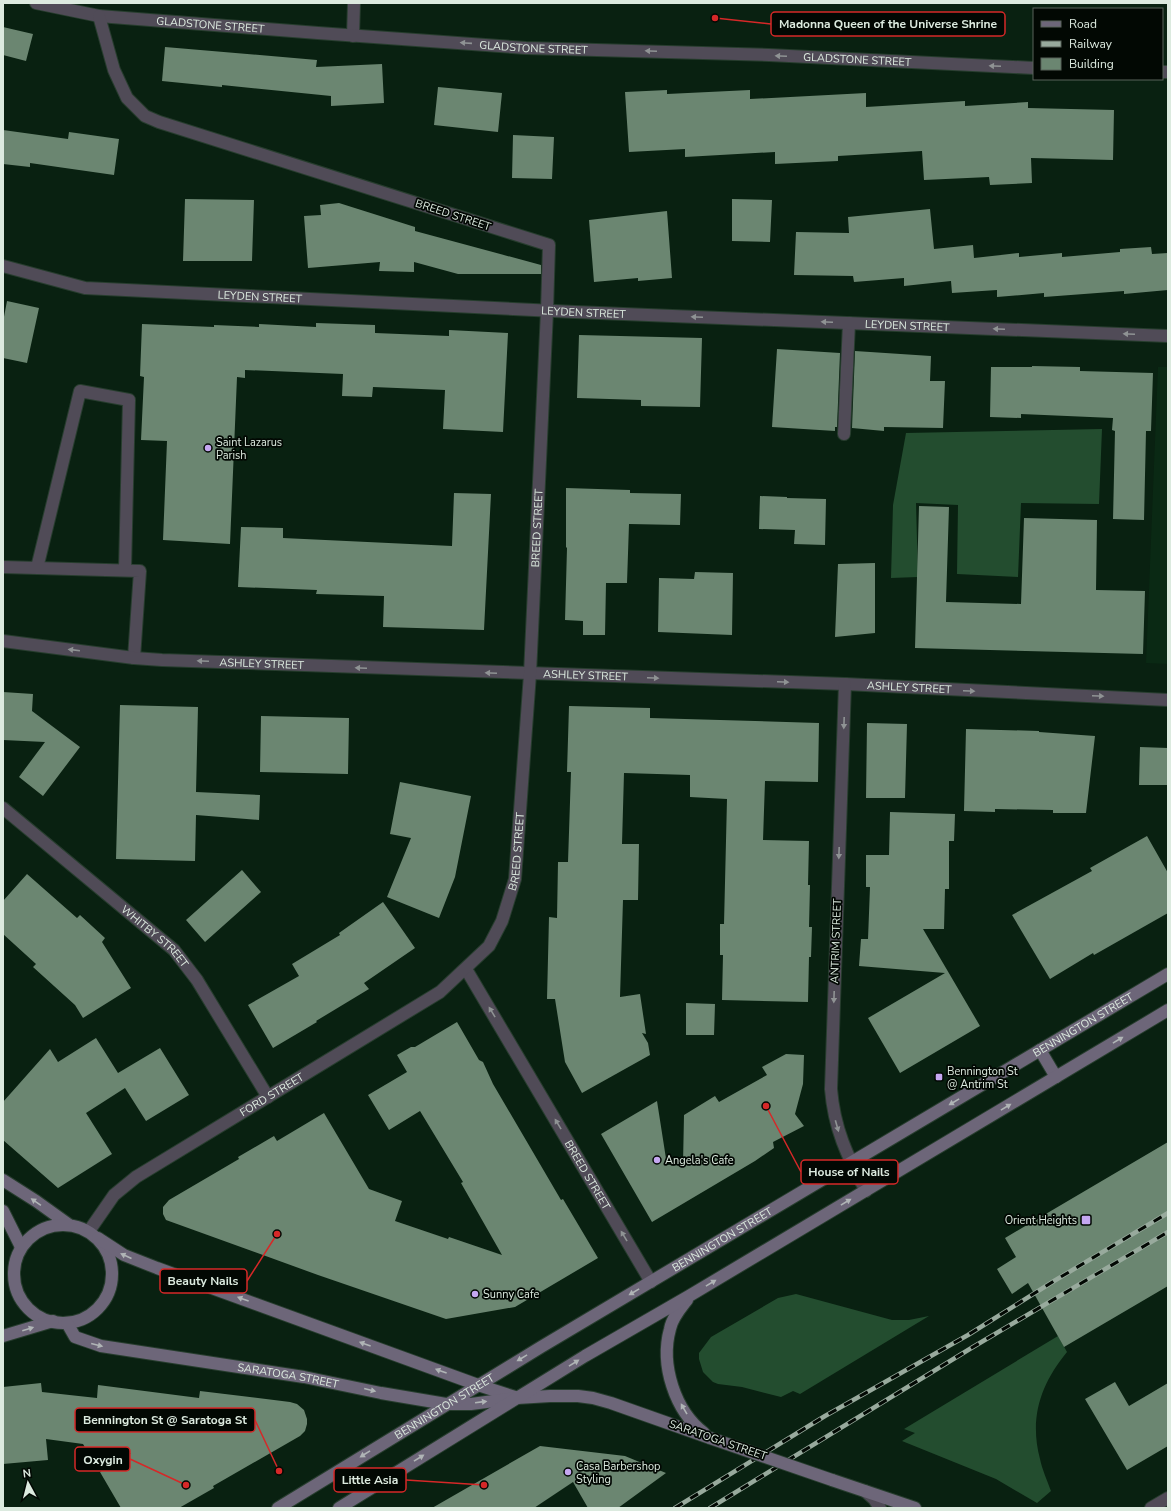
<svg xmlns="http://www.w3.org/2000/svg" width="1171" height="1511" font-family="'Nunito Sans',sans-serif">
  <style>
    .built { fill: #0a2914 }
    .grass { fill: #234d2f }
    .building { fill: #6b8671 }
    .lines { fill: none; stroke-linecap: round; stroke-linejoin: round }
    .service-casing { stroke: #273d2e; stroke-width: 14 }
    .minor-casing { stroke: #273d2e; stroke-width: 14 }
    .secondary-casing { stroke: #273d2e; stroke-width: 14 }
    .service { stroke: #504b57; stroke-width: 12 }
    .minor { stroke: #504b57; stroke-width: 12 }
    .secondary { stroke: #6d6679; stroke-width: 12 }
    .rail-casing { stroke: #98aa9d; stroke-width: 4.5 }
    .rail { stroke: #020803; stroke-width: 3; stroke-dasharray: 9; stroke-linecap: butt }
    .secondary-bridge-casing { stroke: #273d2e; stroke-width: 14; stroke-linecap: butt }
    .secondary-bridge { stroke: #6d6679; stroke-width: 12 }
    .oneway { fill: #8f9394 }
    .oneway2 { fill: #b0b5b6 }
    .poi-dot { fill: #c5a7f1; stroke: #020803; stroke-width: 1.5 }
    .labels { text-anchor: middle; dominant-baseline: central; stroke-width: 3.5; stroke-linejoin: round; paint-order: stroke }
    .street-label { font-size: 11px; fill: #dceadf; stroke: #020803 }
    .poi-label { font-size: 11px; fill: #dceadf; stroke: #020803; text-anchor: start }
    .leader { fill: none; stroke: #d62828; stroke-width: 1.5 }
    .callout-dot { fill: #d62828; stroke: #020803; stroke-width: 1.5 }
    .callout { fill: #020803; stroke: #d62828; stroke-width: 1.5 }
    .callout-label { font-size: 12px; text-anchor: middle; font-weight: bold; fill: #dceadf }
  </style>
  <rect width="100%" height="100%" fill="#092111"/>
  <path class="built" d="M1158,367H1168V664L1146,663Z"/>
  <path class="grass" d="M1102,429L1099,504L1021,503L1018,577L957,574L958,505L916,503L918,577L891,578L893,505L906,433Z
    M796,1294L892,1320H909L929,1316L800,1394L793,1391L781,1397L742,1387L718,1384L713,1382L703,1372L699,1359V1353L711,1337L778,1298Z
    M1058,1336L1067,1352C1041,1384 1029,1417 1040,1459C1042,1469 1047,1480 1051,1491L1037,1503L996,1479L902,1441L915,1433L904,1429Z"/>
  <path class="building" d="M3,27L33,34L26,61L3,55Z
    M165,47L317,60L316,67L382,64L384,103L331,106V96L222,85V87L162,81Z
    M438,87L502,93L498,132L434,125Z
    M667,90V94L750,90V99L866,93V107L965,101V106L1028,102V108L1114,110L1113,160L1031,158L1032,183L990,185L989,177L924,180L922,151L838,156V161L775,164V152L685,157V149L629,152L625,92Z
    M3,130L68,139L69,132L119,139L114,175L30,163V167L3,164Z
    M513,135L554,137L552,179L512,178Z
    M185,199L254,200L252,261H183Z
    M732,199L772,200L770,242L732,241Z
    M339,203L415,227V231L541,265V274H458L414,262V272L379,271L380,262L308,268L304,216L321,215L320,205Z
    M930,209L934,249L973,245L974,258L1019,253V257L1062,253V257L1120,252V249L1151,247L1152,254L1168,253V290L1124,294V291L1044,297V293L997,297V290L952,293L951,281L904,286V278L854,282L853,276L794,275L796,232L849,233L848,217Z
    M667,211L672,278L638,281V278L594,282L589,220Z
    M7,301L39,308L27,363L3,358V322Z
    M316,323L375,325V333L449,336V330L508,333L503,432L443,429L445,390L373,387L372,397L342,396L343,374L245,370V378L237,377L230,544L163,540L167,441L141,440L144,377L140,376L142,324L214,327V325L259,327V324L316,327Z
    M579,335L702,338L700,407L641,406V400L577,398Z
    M777,349L840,353L837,427H835V431L772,427Z
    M855,351L931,356L930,381H945L943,428L884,427V431L852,428Z
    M1032,366L1080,367V371L1153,373L1151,431H1146L1144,520L1113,519L1115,431L1112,430L1113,418L1021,414V418L990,417L991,367H1032Z
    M566,488L630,490V493L681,494L680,525L629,524L627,583H606L605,635H583V621L565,620L567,548L566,547Z
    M454,493L491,494L484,630L383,627L384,596L316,594L317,590L238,587L241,527L283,528V538L452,546Z
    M760,496L787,497V498L826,499L825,545L794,544L795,530L759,529Z
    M919,506L949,507L946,602L1021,604L1024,518L1097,520L1096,590L1145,591L1143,654L915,648Z
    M875,563V633L835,637L838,564Z
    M695,572L733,573L732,635L658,632L659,578L694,579Z
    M3,692L33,694L32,711L80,747L43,796L19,777L45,742L3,740Z
    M120,705L198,707L196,792L260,795L259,820L196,815L195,861L116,859Z
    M569,706L650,708V718L819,723L818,782L765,781L763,840L809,841L808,885H810L809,927H812L811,957H809L808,1002L722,1000L723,955H720V924H724L727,799L690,797V775L624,773L622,844H639L638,900H623L620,997L640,994L646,1034L642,1033L648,1043L650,1055L582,1093L565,1062L555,999H547L549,917L557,918L558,862H568L571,772H567Z
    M261,716L349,718L348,774L260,772Z
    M867,723L907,724L905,798H866Z
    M966,729L1039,731V732L1095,736L1086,813H1053V810L995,809V812L964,811Z
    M1140,747L1168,748V785H1139Z
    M400,782L471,796L455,877L439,918L387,897L411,838L390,834Z
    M890,812L955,814L954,841H949V889H945L944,929H923L980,1026L900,1073L868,1018L945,973L859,966L861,939H868L870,887H866V855H889Z
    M1147,836L1168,873V913L1094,955L1093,953L1050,979L1012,915L1092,871L1090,868Z
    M242,870L261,892L205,942L186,920Z
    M27,874L77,918L80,915L105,938L102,942L131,988L83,1018L75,1005L33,967L36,964L3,934V901Z
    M383,902L415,948L364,983L369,989L316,1021L317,1022L273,1048L248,1005L299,976L292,964L340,935L339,933Z
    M686,1003L715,1004L714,1035H686Z
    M457,1022L479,1060L483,1062L493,1084L561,1200L563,1199L598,1258L515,1307L446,1319L318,1275L166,1220L163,1214V1207L169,1200L239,1159L238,1157L274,1136L277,1141L324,1113L369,1189L402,1201L395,1221L448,1239L449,1237L502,1255L461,1183L463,1182L420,1111L389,1130L368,1095L407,1072L397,1055L411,1047H415Z
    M96,1038L118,1073L160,1048L189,1095L146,1121L125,1088L86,1113L112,1154L58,1188L3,1140V1102L50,1049L58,1062Z
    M786,1054L804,1055L803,1084L795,1114L804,1126L773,1142L774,1148L755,1161L652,1222L601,1134L657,1101L667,1165L683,1164L684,1115L715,1096L719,1102L767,1075L762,1067Z
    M1168,1142V1286L1064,1347L1028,1283L1012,1294L997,1269L1016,1257L1005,1238Z
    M1115,1382L1129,1406L1168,1383V1446L1127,1470L1085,1399Z
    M41,1383L42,1392L97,1398L98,1385L199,1398L200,1391L290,1402L297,1404L304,1410L307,1419V1424L305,1431L300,1436L213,1486L214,1488L179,1508H121L100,1472L131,1453L91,1457L83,1444L46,1439L48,1460L3,1464V1387Z
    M540,1446L625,1456L666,1473L618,1508H588L573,1482L534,1508H432Z"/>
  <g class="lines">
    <defs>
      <path id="service" d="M353,36L354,3
        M844,434L849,323
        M3,567L140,571L134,658
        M37,568L80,391L129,400L125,570"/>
      <g id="minor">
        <path id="s1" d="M36,3L99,16L318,33L526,48L769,55L1034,68"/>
        <path d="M1162,72H1168"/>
        <path id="s2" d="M3,266L85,288L575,312L1168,336"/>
        <path id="s3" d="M3,641L134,658L162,660L845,684L1168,700"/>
        <path d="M845,684L831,1089C834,1128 847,1156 866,1191"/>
        <path id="s4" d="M3,808L174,950L197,980L268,1097"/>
        <path id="s5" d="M466,969L651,1282"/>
        <path id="s6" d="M89,1231L114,1195L136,1177L440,992L489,946L502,921L515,879L530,674L547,311L549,245L159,122L145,116L127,98L114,70L99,16"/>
        <path d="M865,1491L874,1499L880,1508"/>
        <path d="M1151,1508L1168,1498"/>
      </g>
      <g id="secondary">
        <path d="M1040,1050L1056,1077"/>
        <path d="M3,1180L36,1201L68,1224"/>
        <path d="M3,1211L21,1247"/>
        <circle cx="63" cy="1274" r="49"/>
        <path d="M98,1238L124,1255L157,1268L478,1385L515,1397"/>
        <path d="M687,1300C680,1309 672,1318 670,1329C660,1365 675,1411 704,1433"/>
        <path id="s7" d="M67,1323L75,1337L101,1346L304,1377L381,1393L446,1404H471L517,1398L550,1396H578L593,1398L611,1403L710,1438"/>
        <path d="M3,1336L53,1321"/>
        <path d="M832,1480L915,1508"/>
        <path id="s8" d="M278,1508L541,1347L1168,974"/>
        <path d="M339,1508L585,1356L689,1296L1168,1010"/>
      </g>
    </defs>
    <use href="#service" class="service-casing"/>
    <use href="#minor" class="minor-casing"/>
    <use href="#secondary" class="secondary-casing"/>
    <use href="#service" class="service"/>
    <use href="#minor" class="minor"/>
    <use href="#secondary" class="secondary"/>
    <defs>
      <path id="rail" d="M675,1508L825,1416L968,1335L1054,1281L1168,1213
        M710,1508L973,1347L1168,1232"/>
    </defs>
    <use href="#rail" class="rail-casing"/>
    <use href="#rail" class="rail"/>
    <defs>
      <path id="secondary-bridge" d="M710,1438L832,1480"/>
    </defs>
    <use href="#secondary-bridge" class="secondary-bridge-casing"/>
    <use href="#secondary-bridge" class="secondary-bridge"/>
  </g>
  <defs><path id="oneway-solid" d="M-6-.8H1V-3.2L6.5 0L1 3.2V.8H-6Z"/></defs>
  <g class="oneway">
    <use href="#oneway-solid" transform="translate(466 43) rotate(-176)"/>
    <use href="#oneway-solid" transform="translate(651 51) rotate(-178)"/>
    <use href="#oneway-solid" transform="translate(781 56) rotate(-177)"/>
    <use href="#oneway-solid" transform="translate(995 66) rotate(-177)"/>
    <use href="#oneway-solid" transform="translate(697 317) rotate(-178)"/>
    <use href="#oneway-solid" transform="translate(827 322) rotate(-178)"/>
    <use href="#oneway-solid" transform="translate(999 329) rotate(-178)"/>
    <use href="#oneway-solid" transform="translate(1129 334) rotate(-178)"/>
    <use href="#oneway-solid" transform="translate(74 650) rotate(-173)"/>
    <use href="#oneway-solid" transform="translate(203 661) rotate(-178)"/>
    <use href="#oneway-solid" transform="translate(361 668) rotate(-178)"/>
    <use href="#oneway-solid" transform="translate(491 673) rotate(-178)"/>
    <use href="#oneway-solid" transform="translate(653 678) rotate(2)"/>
    <use href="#oneway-solid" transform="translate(783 682) rotate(2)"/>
    <use href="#oneway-solid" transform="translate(969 691) rotate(2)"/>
    <use href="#oneway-solid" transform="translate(1098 696) rotate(3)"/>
    <use href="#oneway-solid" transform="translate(844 723) rotate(92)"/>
    <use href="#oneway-solid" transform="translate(839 853) rotate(92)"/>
    <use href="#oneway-solid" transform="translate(834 997) rotate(92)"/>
    <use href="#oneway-solid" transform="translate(492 1012) rotate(-121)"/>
    <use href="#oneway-solid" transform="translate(558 1124) rotate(-121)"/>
    <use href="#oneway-solid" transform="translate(837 1126) rotate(74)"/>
    <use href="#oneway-solid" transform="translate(624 1236) rotate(-121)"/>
  </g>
  <g class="oneway2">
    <use href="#oneway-solid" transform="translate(1118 1040) rotate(-31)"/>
    <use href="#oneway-solid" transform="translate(954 1102) rotate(149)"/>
    <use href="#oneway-solid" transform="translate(1006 1107) rotate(-31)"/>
    <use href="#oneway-solid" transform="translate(36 1202) rotate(-146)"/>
    <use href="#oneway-solid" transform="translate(846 1202) rotate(-31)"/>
    <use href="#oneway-solid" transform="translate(126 1256) rotate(-156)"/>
    <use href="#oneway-solid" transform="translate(711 1283) rotate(-31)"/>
    <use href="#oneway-solid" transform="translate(634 1292) rotate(149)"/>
    <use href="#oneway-solid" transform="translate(243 1299) rotate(-160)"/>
    <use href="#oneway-solid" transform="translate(28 1329) rotate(-17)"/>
    <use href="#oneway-solid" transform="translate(365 1344) rotate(-160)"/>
    <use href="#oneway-solid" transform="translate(97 1345) rotate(14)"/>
    <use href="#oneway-solid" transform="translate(522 1358) rotate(149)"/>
    <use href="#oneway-solid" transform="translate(574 1363) rotate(-32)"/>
    <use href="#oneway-solid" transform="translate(441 1371) rotate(-160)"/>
    <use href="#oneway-solid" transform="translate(370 1390) rotate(14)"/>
    <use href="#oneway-solid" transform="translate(481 1402) rotate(-7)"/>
    <use href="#oneway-solid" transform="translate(684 1409) rotate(-120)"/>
    <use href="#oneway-solid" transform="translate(365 1454) rotate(148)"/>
    <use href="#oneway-solid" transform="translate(419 1458) rotate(-32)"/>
  </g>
  <g class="poi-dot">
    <circle cx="208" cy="448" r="4"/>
    <rect x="935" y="1073" width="8" height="8" rx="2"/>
    <circle cx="657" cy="1160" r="4"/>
    <rect x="1081" y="1215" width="10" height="10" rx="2"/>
    <circle cx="475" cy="1294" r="4"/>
    <circle cx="568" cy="1472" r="4"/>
  </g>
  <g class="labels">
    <g class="street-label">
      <text stroke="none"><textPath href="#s1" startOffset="176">GLADSTONE STREET</textPath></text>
      <text stroke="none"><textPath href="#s1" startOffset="500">GLADSTONE STREET</textPath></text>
      <text stroke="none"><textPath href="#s1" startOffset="824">GLADSTONE STREET</textPath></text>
      <text transform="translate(453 215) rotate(18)">BREED STREET</text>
      <text stroke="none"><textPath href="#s2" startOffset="260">LEYDEN STREET</textPath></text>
      <text stroke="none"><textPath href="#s2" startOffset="584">LEYDEN STREET</textPath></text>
      <text stroke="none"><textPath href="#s2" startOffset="908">LEYDEN STREET</textPath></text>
      <text stroke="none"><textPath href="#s6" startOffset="919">BREED STREET</textPath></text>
      <text stroke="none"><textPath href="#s3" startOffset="260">ASHLEY STREET</textPath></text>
      <text stroke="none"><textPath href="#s3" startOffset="584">ASHLEY STREET</textPath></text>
      <text stroke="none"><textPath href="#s3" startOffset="908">ASHLEY STREET</textPath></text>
      <text stroke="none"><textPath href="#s6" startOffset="595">BREED STREET</textPath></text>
      <text stroke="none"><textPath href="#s4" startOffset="199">WHITBY STREET</textPath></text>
      <text transform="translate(836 941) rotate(-88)">ANTRIM STREET</text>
      <text stroke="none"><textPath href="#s8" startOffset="939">BENNINGTON STREET</textPath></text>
      <text stroke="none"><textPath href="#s6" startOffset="231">FORD STREET</textPath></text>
      <text stroke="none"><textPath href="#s5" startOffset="239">BREED STREET</textPath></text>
      <text stroke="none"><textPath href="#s8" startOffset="519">BENNINGTON STREET</textPath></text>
      <text stroke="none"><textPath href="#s7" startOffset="233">SARATOGA STREET</textPath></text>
      <text stroke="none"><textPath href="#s8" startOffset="195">BENNINGTON STREET</textPath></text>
      <text transform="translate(718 1440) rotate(19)">SARATOGA STREET</text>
    </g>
    <g class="poi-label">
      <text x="216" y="442">Saint Lazarus<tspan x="216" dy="13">Parish</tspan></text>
      <text x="947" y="1071">Bennington St<tspan x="947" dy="13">@ Antrim St</tspan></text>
      <text x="665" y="1160">Angela's Cafe</text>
      <text x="1077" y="1220" text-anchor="end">Orient Heights</text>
      <text x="483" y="1294">Sunny Cafe</text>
      <text x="576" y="1466">Casa Barbershop<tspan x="576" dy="13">Styling</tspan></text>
    </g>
  </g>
  <path class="leader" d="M715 18L771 24M766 1106L801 1172M277 1234L247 1281M279 1471L255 1420M186 1485L130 1459M484 1485L406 1480"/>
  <g class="callout-dot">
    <circle cx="715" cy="18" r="4"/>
    <circle cx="766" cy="1106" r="4"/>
    <circle cx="277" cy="1234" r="4"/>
    <circle cx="279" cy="1471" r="4"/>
    <circle cx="186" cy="1485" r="4"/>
    <circle cx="484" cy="1485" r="4"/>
  </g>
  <g class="callout">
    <rect x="771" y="12" width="234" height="24" rx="4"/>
    <rect x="801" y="1160" width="97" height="24" rx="4"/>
    <rect x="160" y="1269" width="87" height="24" rx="4"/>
    <rect x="75" y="1408" width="180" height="24" rx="4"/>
    <rect x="75" y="1447" width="55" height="24" rx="4"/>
    <rect x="334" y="1468" width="72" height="24" rx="4"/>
  </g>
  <g class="callout-label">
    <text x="888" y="28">Madonna Queen of the Universe Shrine</text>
    <text x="849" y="1176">House of Nails</text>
    <text x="203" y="1285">Beauty Nails</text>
    <text x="165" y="1424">Bennington St @ Saratoga St</text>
    <text x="103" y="1464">Oxygin</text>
    <text x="370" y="1484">Little Asia</text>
  </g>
  <rect width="1171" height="1511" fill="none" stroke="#dceadf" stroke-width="8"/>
  <rect x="1033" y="8" width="130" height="72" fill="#020803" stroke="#59625b"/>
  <rect x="1041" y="21" width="20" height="6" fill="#6d6679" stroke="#59625b"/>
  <text x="1069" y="28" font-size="12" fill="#dceadf">Road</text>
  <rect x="1041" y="41" width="20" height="6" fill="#98aa9d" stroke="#59625b"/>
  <text x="1069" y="48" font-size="12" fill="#dceadf">Railway</text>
  <rect x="1041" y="58" width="20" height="12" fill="#6b8671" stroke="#59625b"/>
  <text x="1069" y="68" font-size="12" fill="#dceadf">Building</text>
  <g transform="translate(28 1483) rotate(353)" stroke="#020803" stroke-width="3" paint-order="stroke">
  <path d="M0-3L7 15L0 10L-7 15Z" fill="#dceadf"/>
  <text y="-6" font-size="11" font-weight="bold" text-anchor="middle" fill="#dceadf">N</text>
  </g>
</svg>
